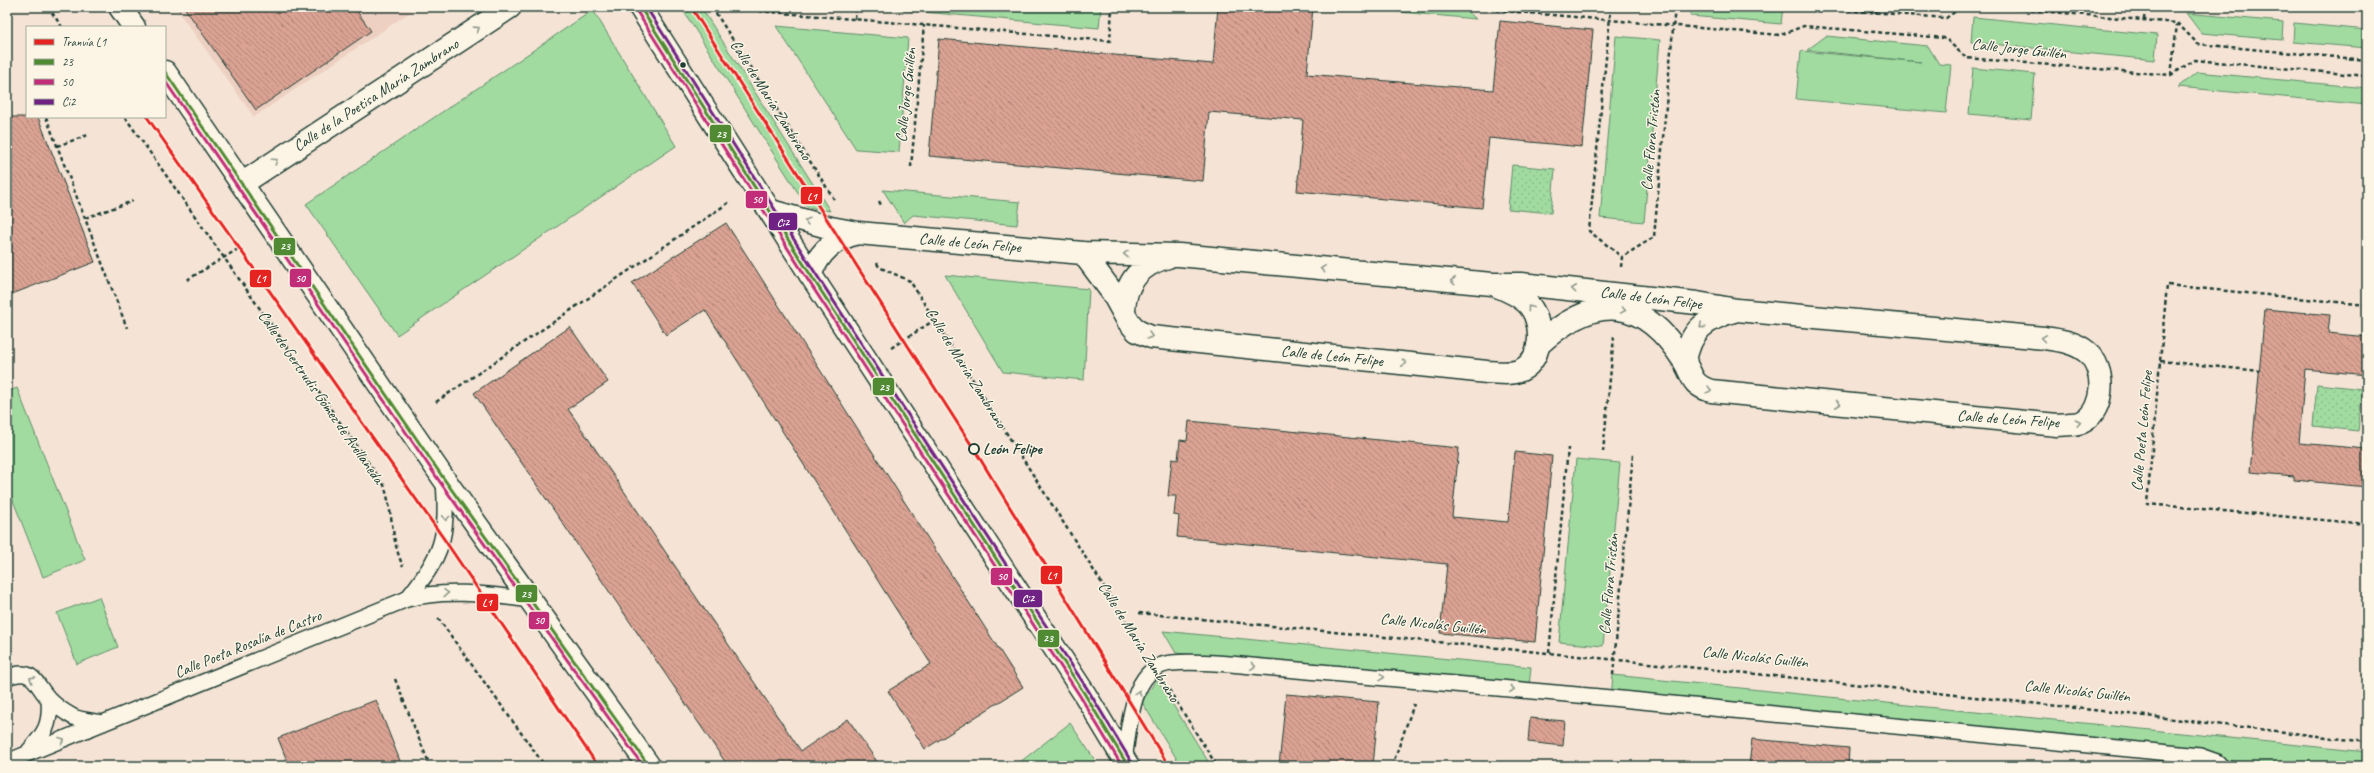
<svg xmlns="http://www.w3.org/2000/svg" width="2374" height="773" font-family="Caveat,sans-serif">
  <style>
    .built { fill: #edd0c1 }
    .green { fill: #a1dba0; stroke: #608c6a }
    .garden { fill: url(#garden-dots); stroke: #608c6a }
    .building { fill: url(#building-back-hatch); stroke: #1f3d34 }
    .lines { fill: none; stroke-linecap: round; stroke-linejoin: round }
    .service-casing { stroke: #1f3d34; stroke-width: 18 }
    .minor-casing { stroke: #1f3d34; stroke-width: 25 }
    .secondary-casing { stroke: #1f3d34; stroke-width: 25 }
    .path { stroke: #1f3d34; stroke-width: 2.5; stroke-dasharray: 4 3; stroke-linecap: butt }
    .service { stroke: #fcf5e5; stroke-width: 15 }
    .minor { stroke: #fcf5e5; stroke-width: 22 }
    .secondary { stroke: #fcf5e5; stroke-width: 22 }
    .bus-1-casing { stroke: #fcf5e5; stroke-width: 6 }
    .bus-2-casing { stroke: #fcf5e5; stroke-width: 6 }
    .bus-3-casing { stroke: #fcf5e5; stroke-width: 6 }
    .bus-1 { stroke: #508a33; stroke-width: 3 }
    .bus-2 { stroke: #c12d78; stroke-width: 3 }
    .bus-3 { stroke: #6f2283; stroke-width: 3 }
    .tram-1-casing { stroke: #fcf5e5; stroke-width: 6 }
    .tram-1 { stroke: #e52422; stroke-width: 3 }
    .oneway { stroke: #8e998c }
    .bus-dot { fill: #1f3d34; stroke: #fcf5e5; stroke-width: 1.5 }
    .stop-dot { fill: #fcf5e5; stroke: #1f3d34; stroke-width: 2 }
    .labels { text-anchor: middle; dominant-baseline: central; stroke-width: 3; stroke-linejoin: round; paint-order: stroke }
    .street-label { font-size: 16px; fill: #1f3d34; stroke: #fcf5e5 }
    .stop-label { font-size: 16px; font-weight: bold; fill: #1f3d34; stroke: #fcf5e5; text-anchor: start }
    .line-badge { stroke: #fcf5e5; stroke-width: 1.5 }
    .badge-label { font-size: 11px; text-anchor: middle; font-weight: bold; fill: #fff }
  </style>
  <defs>
    <pattern id="garden-dots" width="8" height="8" patternUnits="userSpaceOnUse"><rect width="8" height="8" fill="#a1dba0"/><path d="M2 2h.1M6 6h.1" fill="none" stroke="#8abd8a" stroke-width="1.8" stroke-linecap="round"/></pattern>
    <pattern id="building-back-hatch" width="6" height="6" patternUnits="userSpaceOnUse"><rect width="6" height="6" fill="#daa293"/><path d="M-1 5l2 2M0 0l6 6M5-1l2 2" fill="none" stroke="#b08579"/></pattern>
  </defs>
  <rect width="100%" height="100%" fill="#f5e4d5"/>
  <filter id="ink" filterUnits="userSpaceOnUse"><feTurbulence type="fractalNoise" baseFrequency=".025" numOctaves="2"/><feDisplacementMap in="SourceGraphic" scale="8" xChannelSelector="R" yChannelSelector="G"/><feConvolveMatrix kernelMatrix="1 2 1 2 8 2 1 2 1" color-interpolation-filters="sRGB"/></filter>
  <g filter="url(#ink)">
    <path class="built" d="M175,7H418L254,117Z"/>
    <path class="green" d="M681,7H701L830,211L807,207Z
      M868,7H1101L1099,28Z
      M1345,7H1463L1476,19Z
      M1691,7H1783L1781,24L1690,16Z
      M593,10L676,146L397,335L306,204Z
      M2186,13L2283,22L2282,40L2201,33Z
      M1973,17L2157,35L2155,60L1971,42Z
      M2294,23L2367,30V48L2293,42Z
      M776,26L908,38L899,152L856,149Z
      M1616,36L1660,40L1644,222L1600,218Z
      M1826,36L1928,46L1939,64L1951,65L1946,113L1796,99L1801,51L1921,62L1807,50Z
      M1973,68L2035,74L2031,120L1969,114Z
      M2197,72L2367,88V105L2178,87Z
      M883,190L1020,202L1017,225L913,215L904,223Z
      M945,275L1089,289L1084,380L1003,372Z
      M17,388L85,560L43,577L7,485V392Z
      M1576,459L1620,463L1603,646L1559,642Z
      M99,597L118,647L77,664L57,613Z
      M1163,631L1531,667L1529,687L1176,653Z
      M1613,675L2367,752V766H2282L1611,698Z
      M1157,679L1211,766H1181L1142,702Z
      M1070,723L1099,766H1015Z"/>
    <path class="garden" d="M1512,165L1555,169L1551,213L1508,209Z
      M2317,384L2363,389L2358,431L2313,426Z"/>
    <path class="building" d="M184,7H354L371,31L256,110Z
      M1218,7H1313L1307,74L1493,90L1500,21L1593,30L1582,147L1489,138L1482,208L1297,191L1303,120L1209,112L1203,181L929,156L939,39L1213,64Z
      M7,117H38L95,262L7,296Z
      M726,223L1023,687L925,749L888,691L931,664L705,310L666,335L632,283Z
      M2265,309L2330,315L2328,333L2367,337V375L2305,369L2299,443L2367,449V487L2294,480V476L2250,472Z
      M570,327L608,382L568,409L801,751L848,719L880,766H728L474,393Z
      M1189,421L1459,448L1452,517L1508,522L1515,452L1552,456L1535,642L1440,633L1447,564L1177,537L1179,516L1174,515L1176,496H1168L1172,459L1178,460L1180,440L1187,441Z
      M1286,694L1379,702L1373,766H1279Z
      M376,700L402,766H289L278,738Z
      M1530,718L1565,721L1563,746L1528,742Z
      M1752,739L1849,748L1848,766H1749Z"/>
    <g class="lines">
      <defs>
        <path id="service" d="M407,599C443,555 448,537 444,481
          M7,677C36,666 35,686 50,700C56,706 63,711 70,715C78,721 93,721 103,723
          M29,751C45,733 51,725 49,699
          M1124,759C1130,727 1130,666 1172,663C1191,661 1211,663 1230,664L1611,698L2200,756L2217,762L2221,766
          M7,762L407,599C447,588 491,595 531,600"/>
        <path id="minor" d="M243,183L510,7
          M771,211L831,228L858,233L1083,253L1179,255L1492,284H1521L1697,303L1737,310L2044,338C2059,340 2075,342 2087,352C2106,368 2105,408 2084,421C2078,425 2064,424 2057,425L1711,391C1690,384 1694,377 1684,361C1642,295 1595,293 1538,345
          M1083,253L1112,292L1128,321L1137,331L1151,337L1487,372C1497,372 1511,375 1521,370C1544,359 1544,320 1527,303C1519,295 1507,290 1497,286
          M810,274C821,251 833,239 858,233
          M1124,310C1125,282 1141,264 1168,257
          M1685,362C1690,329 1706,319 1737,310"/>
        <path id="secondary" d="M120,7L134,27
          M640,7L810,274L1084,693L1128,766
          M165,72L444,479L649,766"/>
      </defs>
      <use href="#service" class="service-casing"/>
      <use href="#minor" class="minor-casing"/>
      <use href="#secondary" class="secondary-casing"/>
      <path class="path" d="M48,7L62,27
        M712,7L834,199
        M1490,7L1495,10L1780,35L1804,26L1945,38L1966,58L2171,75L2195,60L2367,76
        M1611,7L1589,231L1622,257
        M1806,7L1946,18L1962,7
        M1996,7L2177,23L2198,44L2367,60
        M759,11L1110,41L1112,7
        M1876,13V7
        M855,19L856,7
        M2144,20L2145,7
        M2171,75L2177,24
        M46,117L127,328
        M125,117L384,485C393,512 391,541 403,566
        M57,146L88,135
        M911,167L924,25
        M879,201L882,207
        M85,218L133,201
        M877,263L879,267L910,281L1143,648
        M1621,267L1622,257L1654,237L1675,7
        M187,280L238,249
        M2367,305L2167,285L2147,504L2367,524
        M891,348L936,319
        M2160,361L2260,371
        M436,402L731,201
        M1603,452L1614,337
        M1139,613C1549,653 1959,692 2367,742
        M438,618L545,766
        M1549,653L1568,448
        M1613,675L1633,454
        M395,679L430,766
        M1169,690L1217,766
        M1392,766L1414,704"/>
      <use href="#service" class="service"/>
      <use href="#minor" class="minor"/>
      <use href="#secondary" class="secondary"/>
      <defs>
        <path id="bus-1" d="M640,7L810,274L1084,693L1128,766
          M165,72L444,479L649,766"/>
        <path id="bus-2" d="M636,10L806,277L1080,696L1122,766
          M165,81L440,482L643,766"/>
        <path id="bus-3" d="M646,7L814,271L1088,690L1132,763"/>
      </defs>
      <use href="#bus-1" class="bus-1-casing"/>
      <use href="#bus-2" class="bus-2-casing"/>
      <use href="#bus-3" class="bus-3-casing"/>
      <use href="#bus-1" class="bus-1"/>
      <use href="#bus-2" class="bus-2"/>
      <use href="#bus-3" class="bus-3"/>
      <defs>
        <path id="tram-1" d="M691,7L974,449L1169,766
          M147,117L444,539L598,766"/>
      </defs>
      <use href="#tram-1" class="tram-1-casing"/>
      <use href="#tram-1" class="tram-1"/>
    </g>
    <defs><path id="oneway-chevron" d="M-2-3.5L2.5 0L-2 3.5" fill="none" stroke-width="1.6" stroke-linecap="round" stroke-linejoin="round"/></defs>
    <g class="oneway">
      <use href="#oneway-chevron" transform="translate(477 29) rotate(-33)"/>
      <use href="#oneway-chevron" transform="translate(275 161) rotate(-34)"/>
      <use href="#oneway-chevron" transform="translate(807 221) rotate(-164)"/>
      <use href="#oneway-chevron" transform="translate(1126 254) rotate(-179)"/>
      <use href="#oneway-chevron" transform="translate(1323 269) rotate(-175)"/>
      <use href="#oneway-chevron" transform="translate(1453 281) rotate(-175)"/>
      <use href="#oneway-chevron" transform="translate(1574 289) rotate(-174)"/>
      <use href="#oneway-chevron" transform="translate(1530 308) rotate(-126)"/>
      <use href="#oneway-chevron" transform="translate(1623 310) rotate(10)"/>
      <use href="#oneway-chevron" transform="translate(1702 326) rotate(140)"/>
      <use href="#oneway-chevron" transform="translate(1150 336) rotate(16)"/>
      <use href="#oneway-chevron" transform="translate(2044 338) rotate(-172)"/>
      <use href="#oneway-chevron" transform="translate(1404 363) rotate(6)"/>
      <use href="#oneway-chevron" transform="translate(1709 390) rotate(15)"/>
      <use href="#oneway-chevron" transform="translate(1838 404) rotate(6)"/>
      <use href="#oneway-chevron" transform="translate(2078 422) rotate(-12)"/>
      <use href="#oneway-chevron" transform="translate(446 518) rotate(95)"/>
      <use href="#oneway-chevron" transform="translate(446 593) rotate(-1)"/>
      <use href="#oneway-chevron" transform="translate(1253 666) rotate(5)"/>
      <use href="#oneway-chevron" transform="translate(1382 677) rotate(5)"/>
      <use href="#oneway-chevron" transform="translate(32 679) rotate(-148)"/>
      <use href="#oneway-chevron" transform="translate(1512 689) rotate(5)"/>
      <use href="#oneway-chevron" transform="translate(1138 693) rotate(-73)"/>
      <use href="#oneway-chevron" transform="translate(62 740) rotate(-22)"/>
    </g>
  </g>
  <circle class="bus-dot" cx="683" cy="65" r="3.5"/>
  <circle class="stop-dot" cx="974" cy="449" r="5"/>
  <g class="labels">
    <g class="street-label">
      <text transform="translate(2019 49) rotate(6)">Calle Jorge Guillén</text>
      <text transform="translate(376 95) rotate(-33)">Calle de la Poetisa María Zambrano</text>
      <text transform="translate(906 95) rotate(-84)">Calle Jorge Guillén</text>
      <text transform="translate(771 100) rotate(58)">Calle de María Zambrano</text>
      <text transform="translate(1651 140) rotate(-85)">Calle Flora Tristán</text>
      <text transform="translate(970 243) rotate(5)">Calle de León Felipe</text>
      <text transform="translate(1651 298) rotate(7)">Calle de León Felipe</text>
      <text transform="translate(1332 356) rotate(6)">Calle de León Felipe</text>
      <text transform="translate(966 368) rotate(58)">Calle de María Zambrano</text>
      <text transform="translate(321 397) rotate(55)">Calle de Gertrudis Gómez de Avellaneda</text>
      <text transform="translate(2008 419) rotate(4)">Calle de León Felipe</text>
      <text transform="translate(2142 431) rotate(-85)">Calle Poeta León Felipe</text>
      <text transform="translate(1609 584) rotate(-85)">Calle Flora Tristán</text>
      <text transform="translate(1433 624) rotate(6)">Calle Nicolás Guillén</text>
      <text transform="translate(1139 642) rotate(58)">Calle de María Zambrano</text>
      <text transform="translate(248 644) rotate(-22)">Calle Poeta Rosalía de Castro</text>
      <text transform="translate(1755 657) rotate(6)">Calle Nicolás Guillén</text>
      <text transform="translate(2077 691) rotate(6)">Calle Nicolás Guillén</text>
    </g>
    <g class="stop-label">
      <text x="983" y="449">León Felipe</text>
    </g>
  </g>
  <g class="line-badge">
    <rect x="709" y="124" width="23" height="19" rx="4" fill="#508a33"/>
    <rect x="800" y="186" width="23" height="19" rx="4" fill="#e52422"/>
    <rect x="745" y="190" width="23" height="19" rx="4" fill="#c12d78"/>
    <rect x="768" y="212" width="30" height="19" rx="4" fill="#6f2283"/>
    <rect x="273" y="237" width="23" height="19" rx="4" fill="#508a33"/>
    <rect x="289" y="268" width="23" height="20" rx="4" fill="#c12d78"/>
    <rect x="249" y="269" width="23" height="19" rx="4" fill="#e52422"/>
    <rect x="872" y="377" width="23" height="19" rx="4" fill="#508a33"/>
    <rect x="1040" y="565" width="23" height="20" rx="4" fill="#e52422"/>
    <rect x="990" y="567" width="23" height="19" rx="4" fill="#c12d78"/>
    <rect x="515" y="584" width="23" height="19" rx="4" fill="#508a33"/>
    <rect x="1013" y="589" width="30" height="19" rx="4" fill="#6f2283"/>
    <rect x="476" y="593" width="23" height="19" rx="4" fill="#e52422"/>
    <rect x="528" y="611" width="22" height="19" rx="4" fill="#c12d78"/>
    <rect x="1037" y="629" width="23" height="19" rx="4" fill="#508a33"/>
  </g>
  <g class="badge-label">
    <text x="721" y="138">23</text>
    <text x="812" y="200">L1</text>
    <text x="757" y="203">50</text>
    <text x="783" y="226">Ci2</text>
    <text x="285" y="250">23</text>
    <text x="300" y="282">50</text>
    <text x="261" y="282">L1</text>
    <text x="884" y="391">23</text>
    <text x="1052" y="579">L1</text>
    <text x="1002" y="580">50</text>
    <text x="526" y="598">23</text>
    <text x="1028" y="602">Ci2</text>
    <text x="487" y="606">L1</text>
    <text x="539" y="624">50</text>
    <text x="1048" y="642">23</text>
  </g>
  <rect width="2374" height="773" fill="none" stroke="#fcf5e5" stroke-width="24"/>
  <rect x="12" y="12" width="2350" height="749" fill="none" stroke="#1f3d34" stroke-width="1.5" filter="url(#ink)"/>
  <rect x="26" y="26" width="140" height="92" fill="#fcf5e5" stroke="#a4ab9e"/>
  <rect x="34" y="39" width="20" height="6" fill="#e52422" stroke="#a4ab9e"/>
  <text x="62" y="46" font-size="12" fill="#1f3d34">Tranvía L1</text>
  <rect x="34" y="59" width="20" height="6" fill="#508a33" stroke="#a4ab9e"/>
  <text x="62" y="66" font-size="12" fill="#1f3d34">23</text>
  <rect x="34" y="79" width="20" height="6" fill="#c12d78" stroke="#a4ab9e"/>
  <text x="62" y="86" font-size="12" fill="#1f3d34">50</text>
  <rect x="34" y="99" width="20" height="6" fill="#6f2283" stroke="#a4ab9e"/>
  <text x="62" y="106" font-size="12" fill="#1f3d34">Ci2</text>
</svg>
